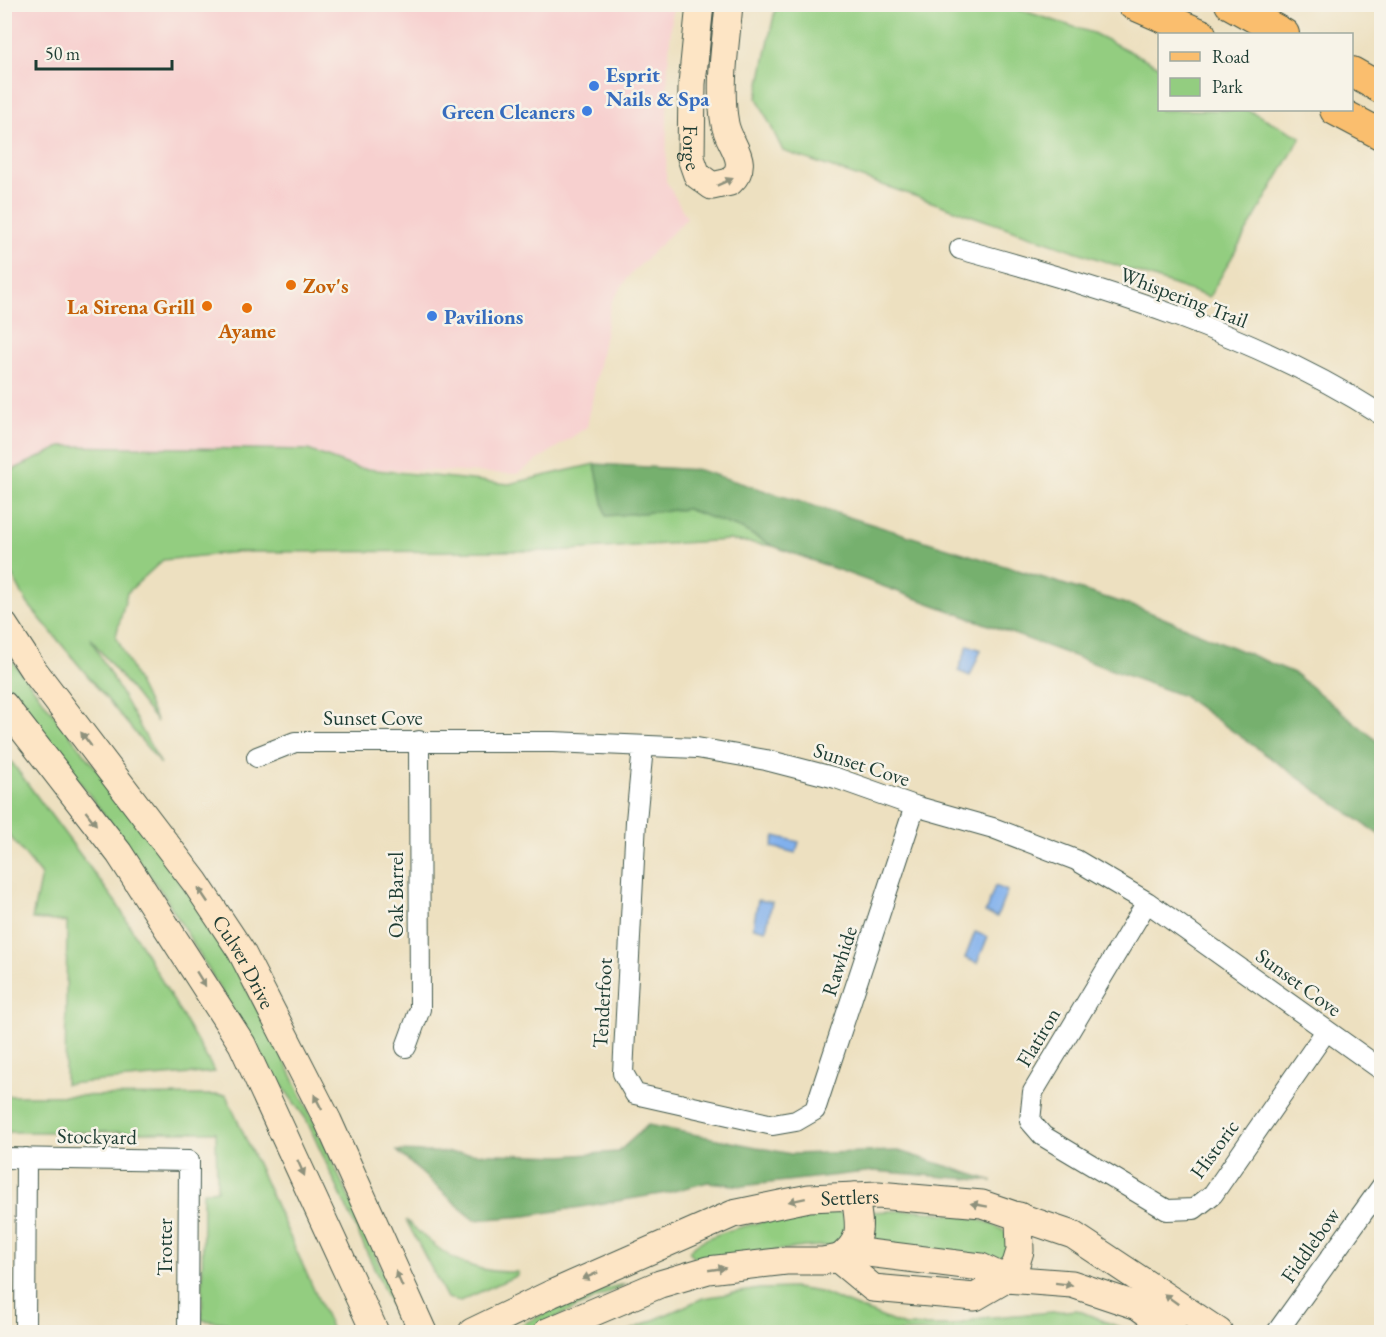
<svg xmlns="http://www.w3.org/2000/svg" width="1386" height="1337" font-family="'EB Garamond',serif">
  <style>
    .built { fill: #f7d0cf }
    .green { fill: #93cd80; stroke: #59855a; stroke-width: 1.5 }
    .forest { fill: #76b06e; stroke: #4a7651; stroke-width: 1.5 }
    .water { fill: #81b0ec; stroke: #507690; stroke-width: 1.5 }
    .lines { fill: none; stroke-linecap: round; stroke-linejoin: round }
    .street-casing { stroke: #3e5549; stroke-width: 22 }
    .secondary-casing { stroke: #3e5549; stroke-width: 29 }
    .primary-casing { stroke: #3e5549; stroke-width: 32 }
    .street { stroke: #fff; stroke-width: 20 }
    .secondary { stroke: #fde5c5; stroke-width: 27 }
    .primary { stroke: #fabe6e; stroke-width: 30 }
    .oneway { fill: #8e917c }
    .shop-dot { fill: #3f7fe0; stroke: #f7f3e8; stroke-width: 2 }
    .food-dot { fill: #e8710a; stroke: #f7f3e8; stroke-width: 2 }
    .labels { text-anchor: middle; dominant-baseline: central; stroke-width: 5; stroke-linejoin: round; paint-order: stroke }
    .shop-label { font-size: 21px; font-weight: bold; fill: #366cbe; stroke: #f7f3e8; text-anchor: start }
    .street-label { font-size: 21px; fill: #1f3d34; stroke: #f7f3e8 }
    .food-label { font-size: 21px; font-weight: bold; fill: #c56008; stroke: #f7f3e8; text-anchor: start }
  </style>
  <rect width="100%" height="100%" fill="#f7f3e8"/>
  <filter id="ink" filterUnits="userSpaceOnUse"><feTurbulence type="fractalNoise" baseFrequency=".0167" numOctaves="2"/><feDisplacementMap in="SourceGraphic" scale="12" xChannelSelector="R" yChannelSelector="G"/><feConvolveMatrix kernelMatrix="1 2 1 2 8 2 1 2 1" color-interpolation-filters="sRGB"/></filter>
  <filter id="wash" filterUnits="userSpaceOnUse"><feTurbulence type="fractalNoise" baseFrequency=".008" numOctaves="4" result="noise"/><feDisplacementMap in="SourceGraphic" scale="24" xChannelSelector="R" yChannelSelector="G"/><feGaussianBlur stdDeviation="1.35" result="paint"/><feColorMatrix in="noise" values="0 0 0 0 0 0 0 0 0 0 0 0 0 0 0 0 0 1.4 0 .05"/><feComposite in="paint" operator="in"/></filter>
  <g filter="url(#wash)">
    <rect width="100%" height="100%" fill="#ede0c0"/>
    <path class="built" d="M5,5H673L668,64L666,181L687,218L629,276L611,303L587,427L517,474L357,468L308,450L64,446L5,474Z"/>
    <path class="green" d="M776,5H1005L1093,33L1159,66L1160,110H1248L1301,137L1209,297L783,151L757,98Z
      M63,446L308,450L357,468L509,484L595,464L606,516L687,509L742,529L773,546L729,540L555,551L238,552L163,560L127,593L116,636L157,722L90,638L161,764L28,604L5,563L4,474Z
      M4,650C83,754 177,863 240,977C296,1075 340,1180 388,1283L397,1305L402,1329L306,1119L259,1054L164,895L5,682Z
      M4,752L117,904L215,1072L65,1084L67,922L32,919L41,875L5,830Z
      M226,1095L333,1332H228L227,1323L202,1320L203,1192L217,1190L216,1132H5V1096Z
      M829,1210L842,1213L849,1222L838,1245L805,1247L697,1261L689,1251C704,1229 801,1214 829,1210Z
      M918,1210C946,1215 993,1215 1011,1238L1005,1259L987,1262L868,1244L866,1212Z
      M406,1220C442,1254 466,1274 518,1272V1275L460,1301L447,1298Z
      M627,1284L525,1332H507C545,1314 585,1290 627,1284Z
      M794,1288L820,1292L904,1326H952L981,1318L1077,1310L1131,1332H627L703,1298L759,1289Z"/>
    <path class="forest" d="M595,464L699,470L1142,609L1294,673L1381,744V836L1183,696L773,546L742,529L687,509L606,516Z
      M648,1125L791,1154L899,1151L993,1181L874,1171L742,1186L708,1182L666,1193L526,1216L474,1220L397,1151L563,1156L618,1152Z"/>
    <path class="water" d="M968,645L981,650L970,676L958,671Z
      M775,836L799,842L796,853L772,847Z
      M995,886L1007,891L997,917L985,913Z
      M758,900L772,902L766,930L753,927Z
      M975,932L988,937L977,963L965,958Z"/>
  </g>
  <g filter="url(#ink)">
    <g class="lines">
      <defs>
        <path id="street" d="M960,249C1104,288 1255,334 1382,415
          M643,747L636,821L623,1073L635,1094L773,1125L796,1121L815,1110L915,806
          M257,757L295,742H553L697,748L766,760L836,778L915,806L993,828L1076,860L1147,902L1382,1070
          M1147,902L1033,1092L1030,1121L1043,1136L1167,1210L1194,1209L1213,1194L1326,1031
          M406,1047L420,1009L419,741
          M4,1158L189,1161L188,1332
          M25,1332L26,1158
          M1277,1332L1382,1186"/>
        <g id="secondary">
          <path id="s1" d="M700,4L692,84L691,158L697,175L712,186L730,182C752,162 729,146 725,124C718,86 726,43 729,4"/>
          <path id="s2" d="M4,625L32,668L195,882L241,951L328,1121L423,1332"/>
          <path d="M4,705L119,853L242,1044L375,1332"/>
          <path d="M838,1259L873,1288L975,1297L1006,1279L1016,1264L1020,1251L1019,1216"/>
          <path d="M838,1259C865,1240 859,1225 855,1196"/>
          <path d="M990,1280L1006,1279L1072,1284L1138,1306L1173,1332"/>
          <path id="s3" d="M472,1332L551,1294L733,1214L809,1198L878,1195L982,1204L1073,1235L1219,1332"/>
          <path d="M547,1332L660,1284L708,1270L786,1261H822L868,1253L981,1267L1006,1279"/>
        </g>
        <path id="primary" d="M1132,4L1201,34
          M1230,4L1284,34
          M1352,72L1382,89
          M1335,110L1382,135"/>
      </defs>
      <use href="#street" class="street-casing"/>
      <use href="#secondary" class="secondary-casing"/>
      <use href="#primary" class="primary-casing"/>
      <use href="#street" class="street"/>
      <use href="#secondary" class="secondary"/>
      <use href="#primary" class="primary"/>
    </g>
    <defs><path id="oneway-solid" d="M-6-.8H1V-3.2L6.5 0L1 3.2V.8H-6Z" transform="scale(1.5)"/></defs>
    <g class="oneway">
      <use href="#oneway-solid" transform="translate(725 182) rotate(-24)"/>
      <use href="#oneway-solid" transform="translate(86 739) rotate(-127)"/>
      <use href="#oneway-solid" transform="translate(91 818) rotate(52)"/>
      <use href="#oneway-solid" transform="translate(203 895) rotate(-124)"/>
      <use href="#oneway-solid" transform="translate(201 979) rotate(58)"/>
      <use href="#oneway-solid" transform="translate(318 1102) rotate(-117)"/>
      <use href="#oneway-solid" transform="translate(301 1168) rotate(66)"/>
      <use href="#oneway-solid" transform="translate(797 1200) rotate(168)"/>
      <use href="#oneway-solid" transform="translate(979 1205) rotate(-170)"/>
      <use href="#oneway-solid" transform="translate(717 1269) rotate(-8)"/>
      <use href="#oneway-solid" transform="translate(590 1276) rotate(156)"/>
      <use href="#oneway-solid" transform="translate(399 1279) rotate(-114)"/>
      <use href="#oneway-solid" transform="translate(1064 1284) rotate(7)"/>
      <use href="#oneway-solid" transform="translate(1171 1299) rotate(-144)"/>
    </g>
  </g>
  <g class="shop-dot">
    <circle cx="594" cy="86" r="6"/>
    <circle cx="587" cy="111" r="6"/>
    <circle cx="432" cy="316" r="6"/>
  </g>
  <g class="food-dot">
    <circle cx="291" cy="285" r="6"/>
    <circle cx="207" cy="306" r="6"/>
    <circle cx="247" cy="308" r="6"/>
  </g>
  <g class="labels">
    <g class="shop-label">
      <text x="606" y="74">Esprit<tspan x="606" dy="24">Nails &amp; Spa</tspan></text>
      <text x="575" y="111" text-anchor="end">Green Cleaners</text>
      <text x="444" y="316">Pavilions</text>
    </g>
    <g class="street-label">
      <text stroke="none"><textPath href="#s1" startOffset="144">Forge</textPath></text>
      <text transform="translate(1184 297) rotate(21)">Whispering Trail</text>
      <text x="373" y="717">Sunset Cove</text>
      <text transform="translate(862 764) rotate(18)">Sunset Cove</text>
      <text transform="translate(395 895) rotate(-90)">Oak Barrel</text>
      <text transform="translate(839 961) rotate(-72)">Rawhide</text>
      <text stroke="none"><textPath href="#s2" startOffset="414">Culver Drive</textPath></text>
      <text transform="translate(1299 982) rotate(36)">Sunset Cove</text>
      <text transform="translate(602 1003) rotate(-87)">Tenderfoot</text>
      <text transform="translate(1038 1037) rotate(-59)">Flatiron</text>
      <text transform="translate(97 1136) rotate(1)">Stockyard</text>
      <text transform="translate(1214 1149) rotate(-54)">Historic</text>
      <text stroke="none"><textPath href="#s3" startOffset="405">Settlers</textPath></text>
      <text transform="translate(1310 1245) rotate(-55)">Fiddlebow</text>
      <text transform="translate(164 1247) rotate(-90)">Trotter</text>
    </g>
    <g class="food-label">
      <text x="303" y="285">Zov's</text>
      <text x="195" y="306" text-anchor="end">La Sirena Grill</text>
      <text x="247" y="330" text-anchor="middle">Ayame</text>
    </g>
  </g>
  <rect width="1386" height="1337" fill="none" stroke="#f7f3e8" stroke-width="24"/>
  <rect x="1158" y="33" width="195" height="78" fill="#f7f3e8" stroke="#a1aaa0" stroke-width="1.5"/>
  <rect x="1170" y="52" width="30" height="9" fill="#fabe6e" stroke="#a1aaa0" stroke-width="1.5"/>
  <text x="1212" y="63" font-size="18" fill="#1f3d34">Road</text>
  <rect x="1170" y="78" width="30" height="18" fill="#93cd80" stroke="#a1aaa0" stroke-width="1.5"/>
  <text x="1212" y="93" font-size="18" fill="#1f3d34">Park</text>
  <path d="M36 60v9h136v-9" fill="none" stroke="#1f3d34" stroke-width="3"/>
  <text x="45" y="60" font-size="18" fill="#1f3d34" stroke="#f7f3e8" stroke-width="4.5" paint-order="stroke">50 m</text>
</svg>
